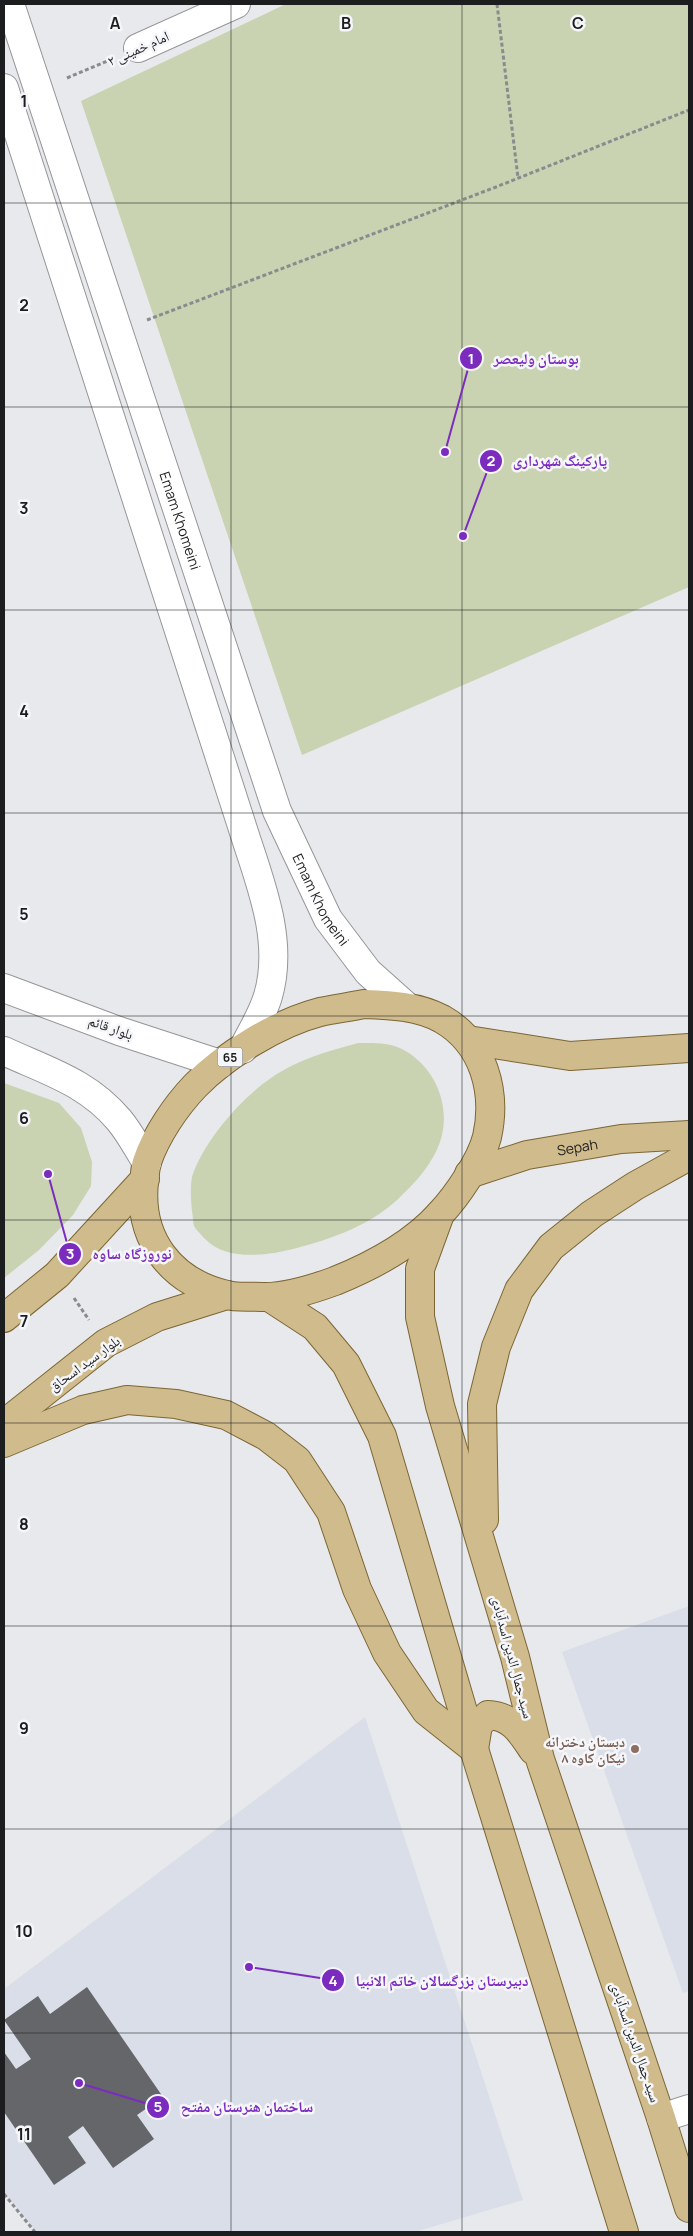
<svg xmlns="http://www.w3.org/2000/svg" width="693" height="2236" font-family="Manrope,'Noto Naskh Arabic',sans-serif">
  <style>
    .built { fill: #d9dee8 }
    .green { fill: #c9d2b1 }
    .building { fill: #656669 }
    .lines { fill: none; stroke-linecap: round; stroke-linejoin: round }
    .minor-casing { stroke: #959699; stroke-width: 30 }
    .tertiary-casing { stroke: #959699; stroke-width: 30 }
    .secondary-casing { stroke: #959699; stroke-width: 30 }
    .primary-casing { stroke: #7c6634; stroke-width: 30 }
    .path { stroke: #8a8b8d; stroke-width: 3; stroke-dasharray: 4 2.5; stroke-linecap: butt }
    .minor { stroke: #fff; stroke-width: 28 }
    .tertiary { stroke: #fff; stroke-width: 28 }
    .secondary { stroke: #fff; stroke-width: 28 }
    .primary { stroke: #cfbb8c; stroke-width: 28 }
    .grid { fill: none; stroke: #1c1d1e; stroke-width: 1; stroke-opacity: 0.55 }
    .education-dot { fill: #8d6e63; stroke: #f5f6f9; stroke-width: 2 }
    .labels { text-anchor: middle; dominant-baseline: central; stroke-width: 5; stroke-linejoin: round; paint-order: stroke }
    .shield { fill: #f5f6f9; stroke: #5d5e60; stroke-width: 1 }
    .shield-label { font-size: 12px; font-weight: bold; fill: #1c1d1e }
    .street-label { font-size: 14px; fill: #1c1d1e; stroke: #f5f6f9 }
    .education-label { font-size: 14px; font-weight: bold; fill: #785e54; stroke: #f5f6f9; text-anchor: end }
    .grid-label { font-size: 16px; text-anchor: middle; font-weight: bold; fill: #1c1d1e; stroke: #f5f6f9; stroke-width: 5; stroke-linejoin: round; paint-order: stroke }
    .leader { fill: none; stroke: #7b2cbf; stroke-width: 2 }
    .callout-dot { fill: #7b2cbf; stroke: #f5f6f9; stroke-width: 2 }
    .mark-label { font-size: 15px; text-anchor: middle; font-weight: bold; fill: #fff }
    .callout-label { font-size: 15px; text-anchor: middle; font-weight: bold; fill: #7b2cbf; stroke: #f5f6f9; stroke-width: 5; stroke-linejoin: round; paint-order: stroke }
  </style>
  <rect width="100%" height="100%" fill="#e7e9ec"/>
  <path class="built" d="M689,1606V1991L683,1993L562,1652Z
    M365,1717L523,2200L415,2232H37L4,2192V1989Z"/>
  <path class="green" d="M286,4H689V587L302,755L81,101Z
    M358,1043C373,1043 388,1042 402,1049C435,1066 452,1106 440,1142C433,1162 418,1180 403,1194C375,1224 332,1239 293,1249C265,1256 225,1261 204,1238C201,1234 196,1230 194,1226C193,1222 193,1216 192,1211C191,1201 190,1187 192,1177C203,1142 241,1098 271,1078C299,1059 326,1052 358,1043Z
    M4,1083L59,1103L81,1128L92,1162L91,1186L73,1215L39,1250L4,1278Z"/>
  <path class="building" d="M87,1987L163,2097L137,2115L154,2139L113,2168L83,2126L68,2137L86,2163L54,2185L4,2112V2052L16,2069L31,2059L4,2020L38,1996L50,2014Z"/>
  <g class="lines">
    <defs>
      <path id="minor" d="M138,48L236,4
        M661,2118L689,2109"/>
      <path id="tertiary" d="M4,988L119,1031L220,1064
        M4,1051C47,1071 87,1082 119,1120C130,1133 138,1149 147,1163"/>
      <g id="secondary">
        <path id="s1" d="M10,4L277,811L328,919L368,972L406,1006"/>
        <path d="M4,88L241,823C258,878 285,938 268,996C263,1014 251,1032 243,1049"/>
      </g>
      <g id="primary">
        <path d="M364,1004C391,1005 418,1006 442,1019C484,1043 497,1092 487,1137C481,1161 457,1196 440,1214C413,1244 372,1266 335,1281C313,1289 286,1298 262,1297C251,1296 238,1298 227,1295C171,1282 138,1239 144,1182C145,1176 145,1168 147,1162C156,1135 176,1106 195,1086C225,1055 278,1023 320,1012C334,1009 349,1007 364,1004Z"/>
        <path d="M468,1040L570,1056L689,1048"/>
        <path id="s2" d="M469,1174L527,1155L621,1139L689,1135"/>
        <path d="M440,1214L420,1269V1317L440,1406L515,1657L540,1759L661,2118L689,2208"/>
        <path d="M269,1297L315,1327L346,1364L382,1436L474,1749L624,2232"/>
        <path d="M4,1318L57,1275L145,1179"/>
        <path d="M4,1424L106,1343L157,1317L227,1295"/>
        <path d="M4,1443L83,1410L127,1400L176,1404L226,1415L266,1436L297,1460L331,1512L357,1589L387,1653L426,1711L474,1749L478,1725L488,1715C512,1716 521,1732 533,1750"/>
        <path d="M484,1520L482,1404L496,1347L519,1290L551,1247L592,1214L635,1186L689,1156"/>
      </g>
    </defs>
    <use href="#minor" class="minor-casing"/>
    <use href="#tertiary" class="tertiary-casing"/>
    <use href="#secondary" class="secondary-casing"/>
    <use href="#primary" class="primary-casing"/>
    <path class="path" d="M497,4L518,178
      M67,78L112,59
      M147,320L496,187L689,110
      M74,1298L89,1320
      M4,2194L35,2232"/>
    <use href="#minor" class="minor"/>
    <use href="#tertiary" class="tertiary"/>
    <use href="#secondary" class="secondary"/>
    <use href="#primary" class="primary"/>
  </g>
  <path class="grid" d="M231,4V2232M462,4V2232M4,203H689M4,407H689M4,610H689M4,813H689M4,1016H689M4,1220H689M4,1423H689M4,1626H689M4,1829H689M4,2033H689"/>
  <circle class="education-dot" cx="635" cy="1749" r="5"/>
  <g class="labels">
    <rect class="shield" x="217.5" y="1047.5" width="25" height="19" rx="4"/>
    <g class="shield-label">
      <text x="230" y="1057">65</text>
    </g>
    <g class="street-label">
      <text transform="translate(138 48) rotate(-24)">امام خمینی ۲</text>
      <text stroke="none"><textPath href="#s1" startOffset="544">Emam Khomeini</textPath></text>
      <text stroke="none"><textPath href="#s1" startOffset="949">Emam Khomeini</textPath></text>
      <text transform="translate(111 1027) rotate(19)">بلوار قائم</text>
      <text stroke="none"><textPath href="#s2" startOffset="112">Sepah</textPath></text>
      <text transform="translate(84 1363) rotate(-36)">بلوار سید اسحاق</text>
      <text transform="translate(513 1657) rotate(75)">سید جمال الدین اسدآبادی</text>
      <text transform="translate(636 2042) rotate(71)">سید جمال الدین اسدآبادی</text>
    </g>
    <g class="education-label">
      <text x="625" y="1741">دبستان دخترانه<tspan x="625" dy="16">نیکان کاوه ۸</tspan></text>
    </g>
  </g>
  <g class="grid-label">
    <text x="115" y="29">A</text>
    <text x="346" y="29">B</text>
    <text x="578" y="29">C</text>
    <text x="24" y="107">1</text>
    <text x="24" y="311">2</text>
    <text x="24" y="514">3</text>
    <text x="24" y="717">4</text>
    <text x="24" y="920">5</text>
    <text x="24" y="1124">6</text>
    <text x="24" y="1327">7</text>
    <text x="24" y="1530">8</text>
    <text x="24" y="1734">9</text>
    <text x="24" y="1937">10</text>
    <text x="24" y="2140">11</text>
  </g>
  <path class="leader" d="M445 452L471 358M463 536L491 461M48 1174L70 1254M249 1967L333 1980M79 2083L158 2107"/>
  <g class="callout-dot">
    <circle cx="445" cy="452" r="5"/>
    <circle cx="463" cy="536" r="5"/>
    <circle cx="48" cy="1174" r="5"/>
    <circle cx="249" cy="1967" r="5"/>
    <circle cx="79" cy="2083" r="5"/>
    <circle cx="471" cy="358" r="12"/>
    <circle cx="491" cy="461" r="12"/>
    <circle cx="70" cy="1254" r="12"/>
    <circle cx="333" cy="1980" r="12"/>
    <circle cx="158" cy="2107" r="12"/>
  </g>
  <g class="mark-label">
    <text x="471" y="364">1</text>
    <text x="491" y="466">2</text>
    <text x="70" y="1259">3</text>
    <text x="333" y="1986">4</text>
    <text x="158" y="2112">5</text>
  </g>
  <g class="callout-label">
    <text x="536" y="364">بوستان ولیعصر</text>
    <text x="560" y="466">پارکینگ شهرداری</text>
    <text x="132" y="1259">نوروزگاه ساوه</text>
    <text x="442" y="1986">دبیرستان بزرگسالان خاتم الانبیا</text>
    <text x="247" y="2112">ساختمان هنرستان مفتح</text>
  </g>
  <rect width="693" height="2236" fill="none" stroke="#1c1d1e" stroke-width="10"/>
</svg>
